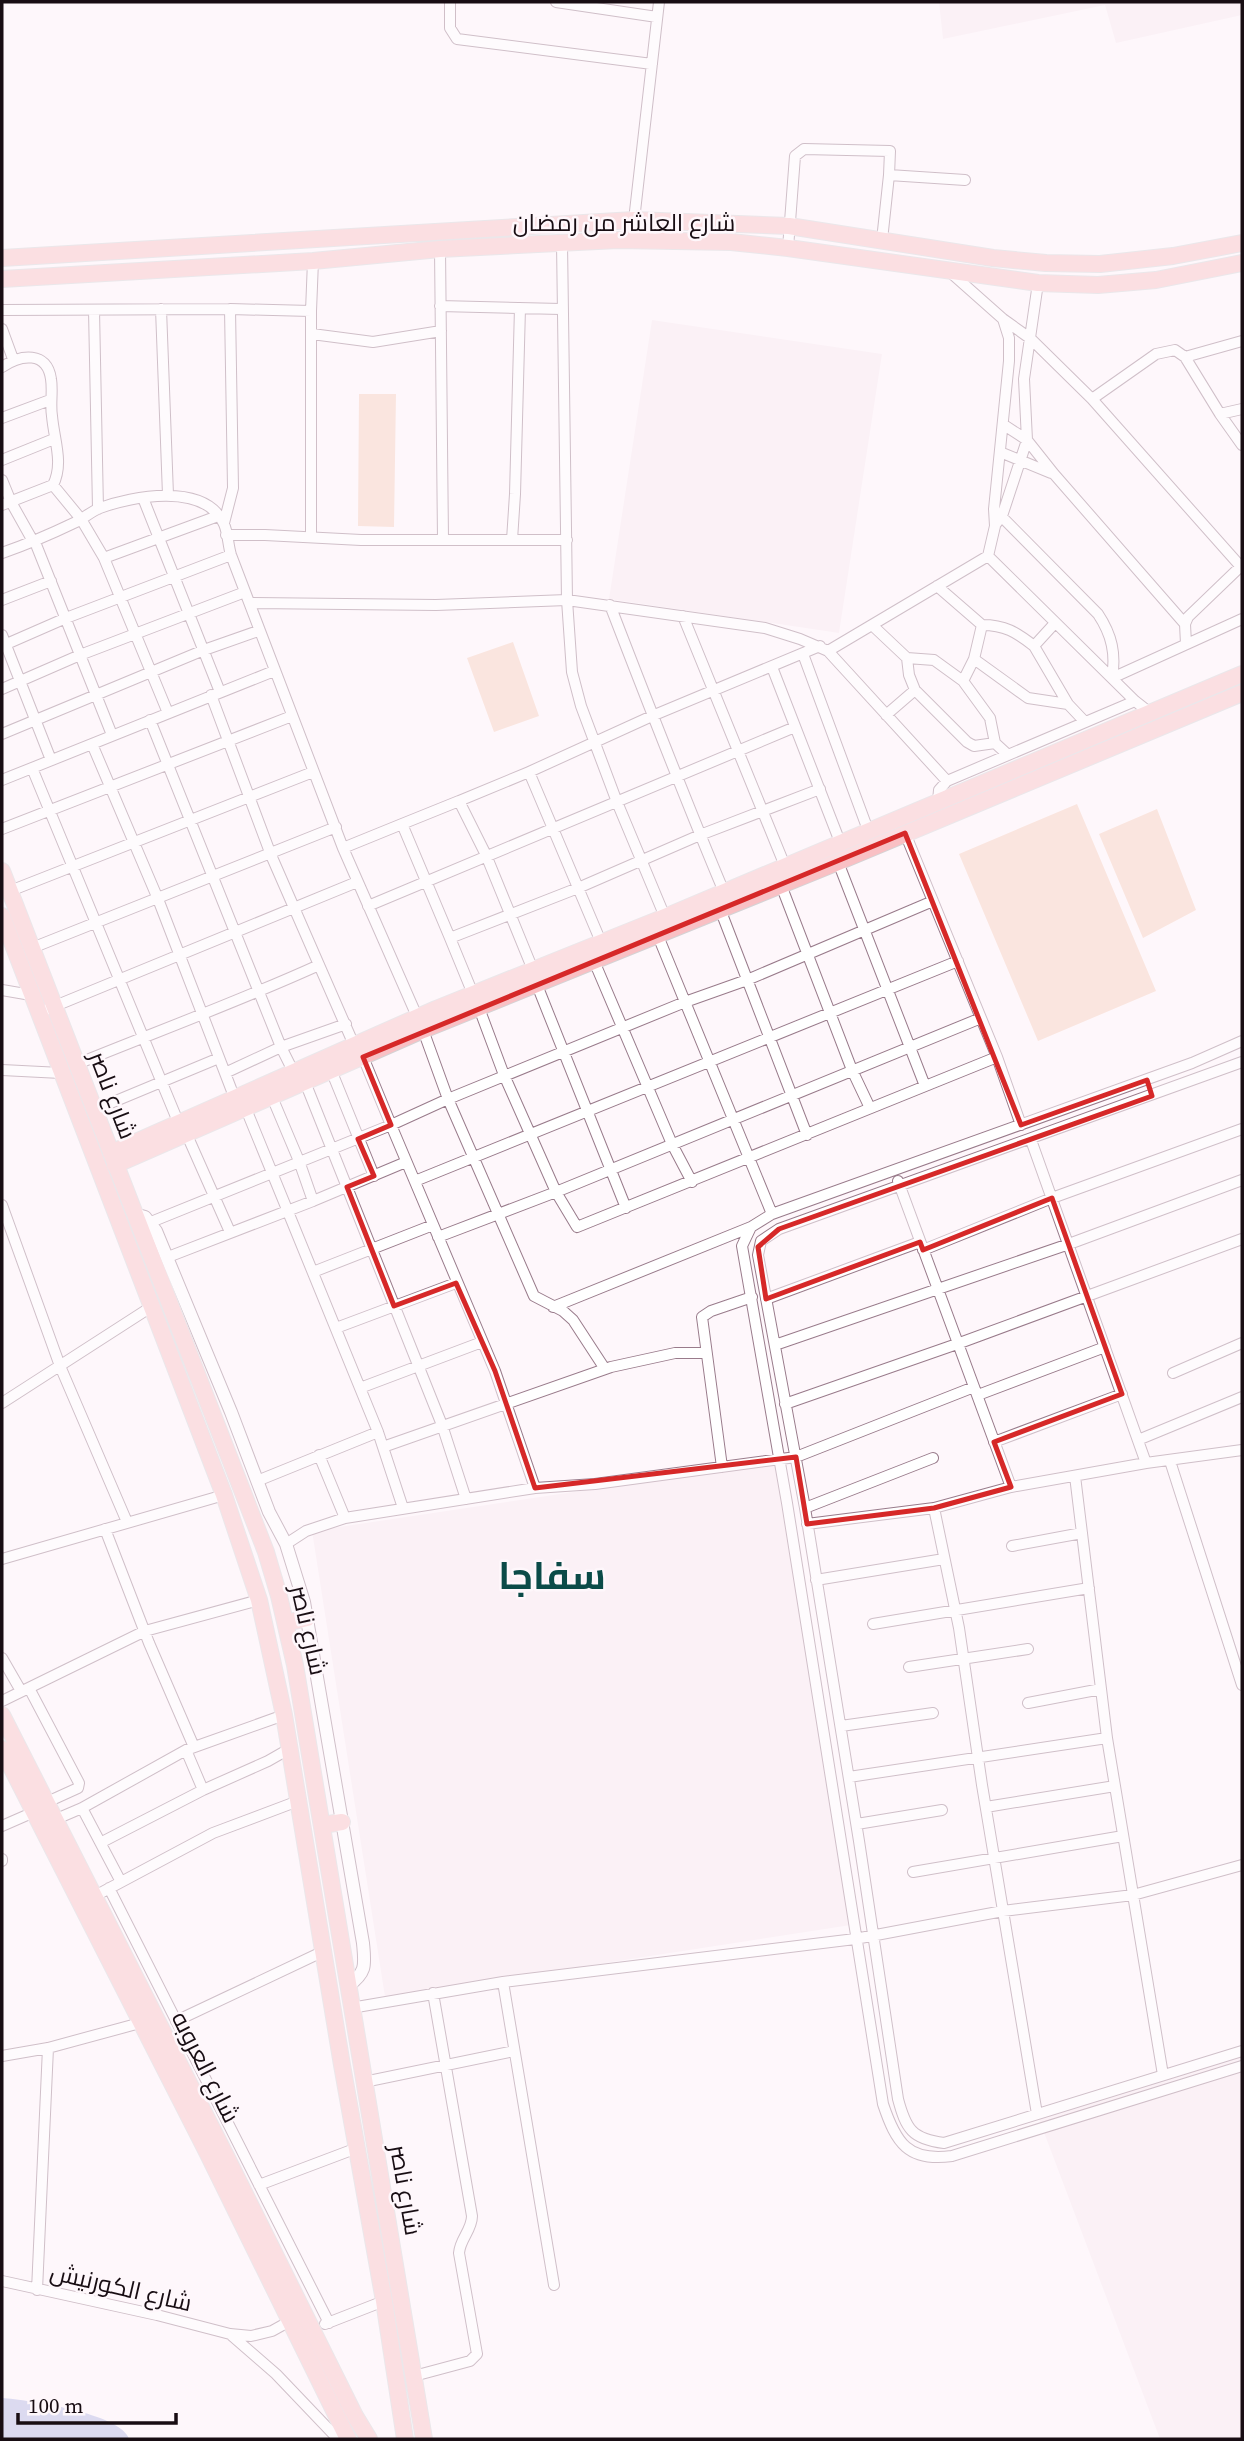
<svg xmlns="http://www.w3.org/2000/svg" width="1244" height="2441" font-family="'Source Serif 4',Cairo,serif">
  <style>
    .built { fill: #f9e9f0 }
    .green { fill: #f7cfbc }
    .water { fill: #b4b5e3 }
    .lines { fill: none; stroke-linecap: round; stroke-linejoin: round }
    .minor-casing { stroke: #997b8b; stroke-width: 12 }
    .tertiary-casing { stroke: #997b8b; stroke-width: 14 }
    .primary-casing { stroke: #d5d3d5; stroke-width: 18 }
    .minor { stroke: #fff; stroke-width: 10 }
    .tertiary { stroke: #fff; stroke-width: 12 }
    .primary { stroke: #f9c0c4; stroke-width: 16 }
    .marked { fill: none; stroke: #d62828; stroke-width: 5; stroke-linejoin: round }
    .labels { text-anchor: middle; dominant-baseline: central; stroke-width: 5; stroke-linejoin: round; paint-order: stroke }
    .street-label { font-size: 24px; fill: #180d13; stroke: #fef7fb }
    .town-label { font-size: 38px; font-weight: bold; fill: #0b4b48; stroke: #fef7fb }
  </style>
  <rect width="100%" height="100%" fill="#fef7fb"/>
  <path class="built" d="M939,2H1242V15L1116,43L1105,5L943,39Z
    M652,320L882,354L839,633L609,599Z
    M774,1462L851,1925L385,1997L312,1531Z
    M1242,2057V2439H1160L1037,2114Z"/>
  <path class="green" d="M359,394H396L394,527L358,526Z
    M513,642L539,716L494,732L467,658Z
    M1077,804L1156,991L1038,1041L959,854Z
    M1157,809L1196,910L1143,938L1099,834Z"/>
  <path class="water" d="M2,2398C28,2400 120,2413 129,2439H2Z"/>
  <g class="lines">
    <defs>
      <path id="minor" d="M450,2V28L457,39L652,64
        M556,2L657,17
        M889,175L965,180
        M634,220L659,2
        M562,243L567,600L572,672L581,706L617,802L665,917
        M788,248L795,156L804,149L890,151L889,175L882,240
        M440,249L443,540
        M950,272L1003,319L1031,339L1092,399L1242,568
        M440,306L561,309
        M161,309L168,495
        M2,310L230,309L311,311L313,261
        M94,310L98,509
        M2,329L13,359
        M312,334L373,342L441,331
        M1185,357L1242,341
        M2,367C21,354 47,351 51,379C53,391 50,404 52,416C54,440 64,463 53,485
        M1092,399L1156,354L1175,350L1185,357L1220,414L1242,409
        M1220,414L1242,445
        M2,418L50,400
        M1004,425L1027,440L1054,474L1185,624
        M1000,452L1051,473
        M2,460L54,439
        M2,480L11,502L34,543
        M143,498L220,692
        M2,505L53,485L81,519L104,558L168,713
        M998,513L1098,614C1112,635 1116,654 1112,678
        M224,523L233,488L230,309
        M995,525L1002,516L1027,440L1024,379L1038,283
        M226,535H265L361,540H567
        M311,537V311
        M512,540L515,494L520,308
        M35,542L112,735
        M2,553C28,544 51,534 76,522C84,518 92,511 100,508C132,496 205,482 224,524C228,533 228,545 231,555L343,848L423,1030L448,1099L391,1125L495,1371L535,1488
        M988,556L1135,701L1149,712
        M104,558L218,516
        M937,586L982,625L974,659L1028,698L1068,704L1085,722
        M2,600L51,581
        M250,603L436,605L567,600L765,628L800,639L828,651L947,781L939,790L938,801
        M610,605C647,701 684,797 724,892
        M683,616L785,866
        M872,625L907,658L934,660L963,681L974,659
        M982,625C1005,625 1016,632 1034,646L1055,623
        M2,635L51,760
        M1186,644L1185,624L1188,617L1242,565
        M2,646L66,618L231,555
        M1034,646L1068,704
        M828,651L988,556L995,526L994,509L1009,361V338L1003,319
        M803,654L868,830
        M907,658L909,675L915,690L967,742L974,746L995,743
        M772,667L840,842
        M1112,678L1242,619
        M963,681L990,718L995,743L1008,755
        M2,689L80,655L245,592
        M211,695L271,855L354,1045
        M886,715L915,690
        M150,720L281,1047L294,1073
        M2,734L204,650L258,631
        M92,744L158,899L235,1099
        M32,768L179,1124
        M2,780L274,671
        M947,781L1135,701
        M459,801L529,772
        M2,829L292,716
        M343,848L402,824
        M838,862L925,1086
        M781,885L852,1070L870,1108
        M10,891L313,772
        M368,906L795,727
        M720,909L807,1135
        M658,936L772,1214
        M450,938L402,824L459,801L486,855L533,970
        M601,942L529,772L652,716L820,646
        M32,948L336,827
        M594,961L672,1144L692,1182
        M537,985L626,1208
        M2,990L31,995
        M473,994L450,938L578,888L700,835L820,789
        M479,1008L504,1075L556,1192L577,1227L997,1057L905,833
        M38,1013L357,882
        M1242,1041L1192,1063L772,1214L751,1227L742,1246L787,1503L883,2104C896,2143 908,2162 952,2156L1242,2066
        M997,1057L1021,1125
        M1242,1062L779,1229L761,1241L758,1255L805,1508L859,1841L898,2099C906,2129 912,2139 944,2143L1242,2051
        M77,1064C158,1031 240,1001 319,965
        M2,1070L61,1073
        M331,1070L374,1176
        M225,1073L281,1047L346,1024
        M305,1082L442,1425L466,1499
        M272,1097L299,1161L313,1201
        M246,1109L378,1432L403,1508
        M94,1110L219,1058
        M187,1135L230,1232
        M1031,1140L1146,1463
        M415,1181L958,961
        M898,1181L1011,1487
        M2,1205L60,1366L127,1522
        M151,1222L391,1125L363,1057
        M438,1237L556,1192L981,1018
        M923,1250L1052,1198L1242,1129
        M168,1257L313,1201L406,1162
        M313,1272L433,1225
        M766,1299L920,1242
        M553,1307L751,1227
        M336,1328L456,1283
        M775,1345L1069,1244L1242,1180
        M605,1369L573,1320L563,1311L534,1296L448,1099L685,1002L747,980L933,901
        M1173,1373L1242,1343
        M360,1388L482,1342
        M978,1395L1105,1347
        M2,1403L151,1307
        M785,1404L957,1344L1242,1239
        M1138,1440L1242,1397
        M994,1442L1122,1394
        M383,1447L611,1367L675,1353H706
        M319,1455L345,1518
        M1170,1461L1242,1685
        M722,1467L702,1317L711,1311L752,1297
        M1075,1476L1107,1738L1163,2075
        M257,1481L378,1432
        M805,1508L933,1458
        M934,1508L959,1628L982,1785L1037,2114
        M807,1524L934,1508L1011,1487L1146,1463L1242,1450
        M105,1529L149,1643L194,1747
        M286,1544L306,1531L345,1518L535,1488L595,1484L796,1457L974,1387
        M1012,1546L1082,1533
        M2,1559L224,1495
        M816,1580L944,1559
        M873,1624L1089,1588
        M2,1658L21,1691
        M909,1667L1028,1649
        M29,1688L79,1783L78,1788L45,1803
        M2,1701L145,1631L259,1600
        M1028,1703L1101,1689
        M841,1726L933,1713
        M186,1750L203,1790
        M849,1777L1107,1738
        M986,1807L1115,1786
        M82,1808L121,1882
        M54,1820L82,1808L186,1750L284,1715
        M857,1824L942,1810
        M2,1826L34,1812
        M102,1842L203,1790L268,1761L289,1749
        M2,1859V1861
        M913,1872L1123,1836
        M109,1888L329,2323
        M93,1897L213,1833L298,1801
        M503,1982L554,2285
        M351,2008L503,1982L855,1939L1003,1911L1133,1895L1242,1865
        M176,2021L324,1951
        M2,2056L48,2048L140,2023
        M364,2082L514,2051
        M259,2185L357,2148
        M2,2281L157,2315L230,2334L251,2336L272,2331L290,2321
        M37,2290L48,2048
        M325,2324L384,2301
        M230,2334L276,2374L338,2439
        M414,2376L470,2361L477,2354L459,2253C460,2239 472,2230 472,2216L433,1993"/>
      <path id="tertiary" d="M134,1214L145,1217L156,1231L231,1412L269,1512L286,1544L304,1602L363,1943C365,1965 367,1972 348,1986"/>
      <path id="primary" d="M2,258L634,220L789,226L993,258L1046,263L1100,264L1173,256L1242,243
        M2,279L313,261L440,249L618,240L731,242L788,248L1038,283L1098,285L1156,280L1242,263
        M2,871L266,1552L279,1596L295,1665L424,2439
        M2,916L224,1495L259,1600L284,1715L342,2065L384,2301L405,2439
        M111,1153L436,1009L665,917L1242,674
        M115,1165L423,1030L838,862L1242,693
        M286,1623L307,1618
        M2,1715L226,2156L355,2416L369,2439
        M2,1749L207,2152L348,2439
        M322,1825L342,1822"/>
    </defs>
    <use href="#minor" class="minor-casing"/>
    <use href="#tertiary" class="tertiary-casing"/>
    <use href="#primary" class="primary-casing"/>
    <use href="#minor" class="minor"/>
    <use href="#tertiary" class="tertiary"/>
    <use href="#primary" class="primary"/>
  </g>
  <path d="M0 0H1244V2441H0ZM905,833L1021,1125L1147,1080L1152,1096L779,1229L758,1247L766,1299L920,1242L923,1250L1052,1198L1122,1394L994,1442L1011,1487L934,1508L807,1524L796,1457L535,1488L495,1371L456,1283L394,1306L347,1187L374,1176L358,1139L391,1125L363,1057Z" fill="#fef7fb" fill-opacity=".55" fill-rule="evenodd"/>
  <path class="marked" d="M905,833L1021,1125L1147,1080L1152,1096L779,1229L758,1247L766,1299L920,1242L923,1250L1052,1198L1122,1394L994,1442L1011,1487L934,1508L807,1524L796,1457L535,1488L495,1371L456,1283L394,1306L347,1187L374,1176L358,1139L391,1125L363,1057Z"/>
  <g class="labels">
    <g class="street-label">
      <text x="624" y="222">شارع العاشر من رمضان</text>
      <text transform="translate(113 1095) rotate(69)">شارع ناصر</text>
      <text transform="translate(309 1630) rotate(77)">شارع ناصر</text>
      <text transform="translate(206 2067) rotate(63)">شارع العروبه</text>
      <text transform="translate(406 2190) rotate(80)">شارع ناصر</text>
      <text transform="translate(121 2287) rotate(13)">شارع الكورنيش</text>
    </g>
    <g class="town-label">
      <text x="552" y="1576">سفاجا</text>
    </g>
  </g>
  <rect width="1244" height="2441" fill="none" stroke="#180d13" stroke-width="7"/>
  <path d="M18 2413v10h158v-10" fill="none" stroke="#180d13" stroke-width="3.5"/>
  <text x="28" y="2413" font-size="21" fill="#180d13" stroke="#fef7fb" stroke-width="5" paint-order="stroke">100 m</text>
</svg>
